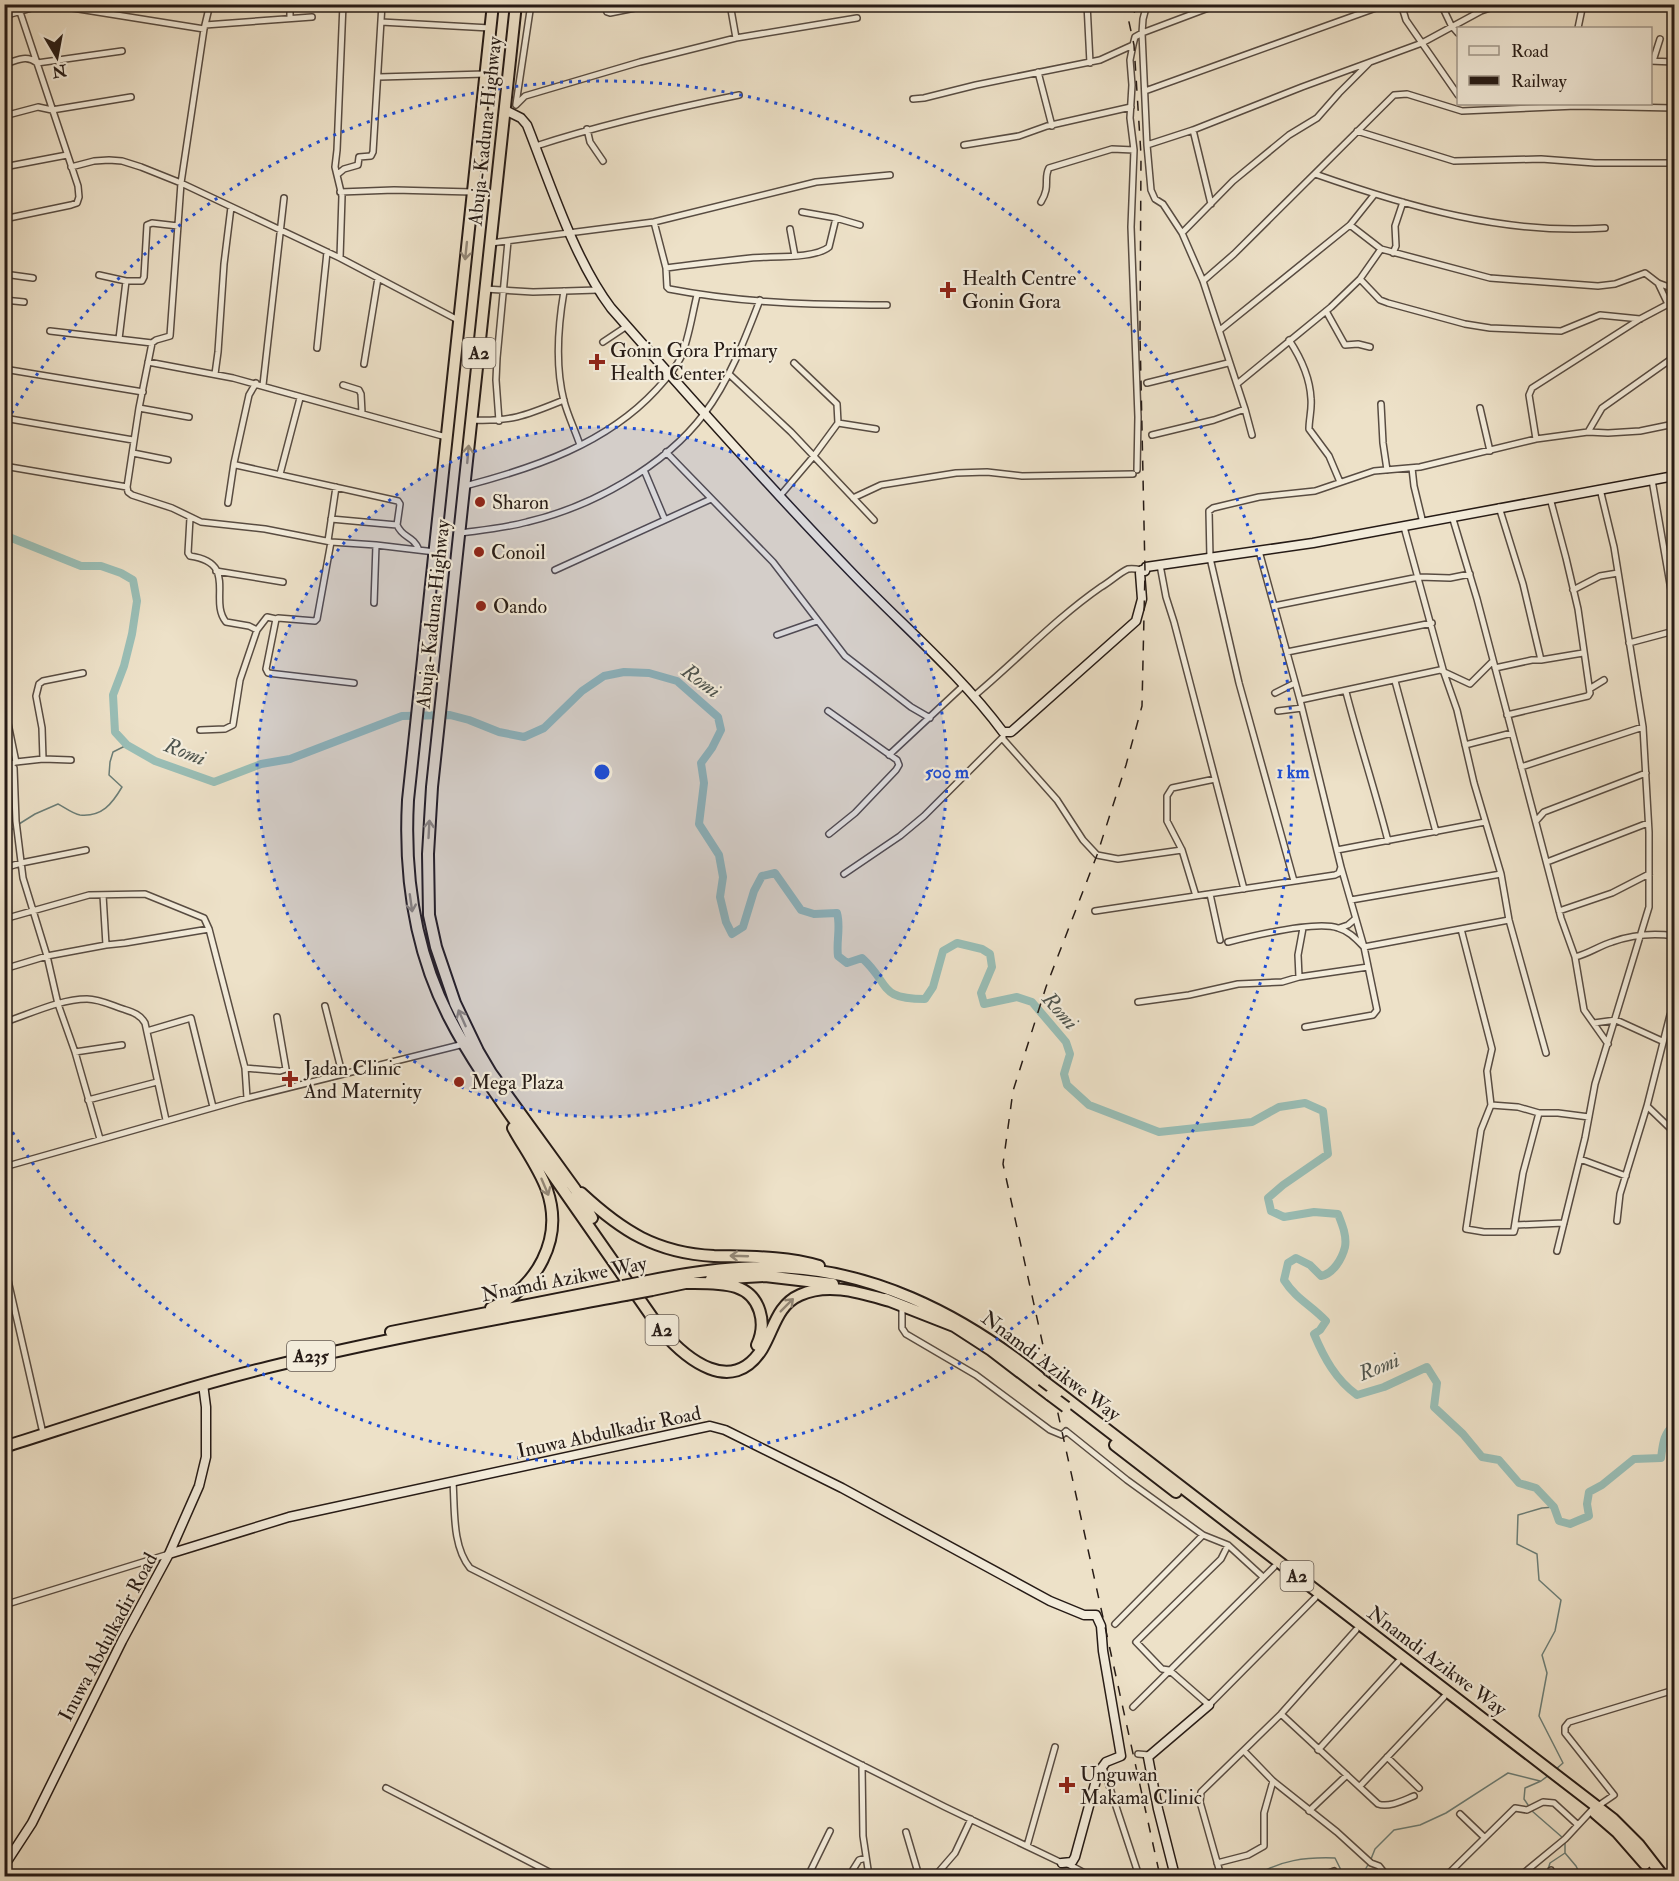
<svg xmlns="http://www.w3.org/2000/svg" width="1679" height="1881" font-family="'IM FELL Double Pica',serif">
  <style>
    .lines { fill: none; stroke-linecap: round; stroke-linejoin: round }
    .stream { stroke: #6b7d76; stroke-width: 1.5 }
    .river { stroke: #99beb6; stroke-width: 8 }
    .street-casing { stroke: #584c42; stroke-width: 8 }
    .secondary-casing { stroke: #261b16; stroke-width: 11 }
    .highway-casing { stroke: #261b16; stroke-width: 14 }
    .street { stroke: #f3ecdb; stroke-width: 5 }
    .secondary { stroke: #f3ecdb; stroke-width: 8 }
    .highway { stroke: #ede1c8; stroke-width: 10 }
    .rail { stroke: #261b16; stroke-width: 1.5; stroke-dasharray: 10 10; stroke-linecap: butt }
    .highway-bridge-casing { stroke: #261b16; stroke-width: 14; stroke-linecap: butt }
    .highway-bridge { stroke: #ede1c8; stroke-width: 10 }
    .oneway { stroke: #938878 }
    .ring { fill: none; stroke: #1d4ed8; stroke-width: 3; stroke-dasharray: 3 6 }
    .poi-dot { fill: #8f2418; stroke: #f3ecdb; stroke-width: 2 }
    .labels { text-anchor: middle; dominant-baseline: central; stroke-width: 4.5; stroke-linejoin: round; paint-order: stroke }
    .shield { fill: #f3ecdb; stroke: #645a51; stroke-width: 1.5 }
    .shield-label { font-size: 18px; font-weight: bold; fill: #261b16 }
    .street-label { font-size: 20px; fill: #261b16; stroke: #f3ecdb }
    .poi-label { font-size: 20px; fill: #261b16; stroke: #f3ecdb; text-anchor: start }
    .water-label { font-size: 21px; font-style: italic; fill: #4e544e; stroke: #f3ecdb }
    .centre { fill: #1d4ed8; stroke: #f3ecdb; stroke-width: 3 }
    .ring-label { font-size: 18px; text-anchor: middle; font-weight: bold; fill: #1d4ed8; stroke: #f3ecdb; stroke-width: 4.5; stroke-linejoin: round; paint-order: stroke }
  </style>
  <rect width="100%" height="100%" fill="#ede1c8"/>
  <filter id="stains"><feTurbulence type="fractalNoise" baseFrequency=".00333" numOctaves="4"/><feColorMatrix values="0 0 0 0 .2 0 0 0 0 .09 0 0 0 0 .02 0 0 0 .5 -.17"/></filter>
  <radialGradient id="worn" r=".72"><stop offset=".6" stop-color="#630" stop-opacity="0"/><stop offset="1" stop-color="#630" stop-opacity=".3"/></radialGradient>
  <g class="lines">
    <path class="stream" d="M19,824L35,814L58,804C64,807 73,814 80,815C102,817 112,804 122,787L109,775L110,762L113,752L127,745
      M4,836L15,827
      M1554,1507L1542,1508L1518,1515L1517,1544L1537,1554L1539,1580L1561,1600L1555,1631L1542,1655L1547,1673L1539,1716L1563,1763L1555,1770
      M1549,1775L1541,1781L1525,1788L1524,1799L1532,1811L1563,1838
      M1565,1853L1576,1866L1581,1876
      M1371,1859L1375,1849L1394,1830L1420,1825L1446,1813L1508,1773L1540,1781
      M1255,1876C1280,1860 1306,1857 1335,1858L1344,1876
      M1352,1876L1365,1870L1369,1863
      M1546,1876L1550,1863L1565,1853V1842"/>
    <path class="river" d="M4,535L81,566H101L121,573L133,580L137,601L132,634L124,666L113,695L115,732L127,745L155,761L214,782L261,764L290,759L402,716L450,715L469,720L499,732L524,737L544,728L582,691L604,676L624,672L649,673L677,681L718,717L721,730L712,748L701,763L704,783L699,824L719,855L723,877L720,897L726,922L732,934L743,927L754,891L762,876L775,873L801,910L814,914L837,913C841,927 836,941 838,956L847,963L862,958C891,984 877,999 925,999L933,987L943,951L957,943L982,949L990,954L992,967L981,993L984,1004L1017,997L1032,1002L1066,1042L1070,1054L1064,1074L1067,1085L1089,1105L1159,1132L1252,1122L1279,1107L1305,1103L1323,1111L1328,1154L1283,1185L1268,1198L1271,1211L1284,1217L1314,1212L1338,1214C1342,1224 1347,1236 1345,1247C1342,1259 1333,1274 1321,1276L1310,1265L1296,1258L1288,1263L1284,1280C1296,1299 1311,1305 1326,1321L1320,1330L1314,1334C1324,1358 1336,1380 1357,1395L1384,1387L1427,1367L1437,1383L1434,1407L1463,1434L1482,1457L1499,1460L1519,1483L1536,1488L1554,1507L1559,1521L1570,1524L1589,1516L1587,1504L1589,1492L1602,1485L1634,1459L1661,1458C1663,1444 1663,1434 1674,1425"/>
    <defs>
      <path id="street" d="M604,4L607,12L610,13L655,4
        M730,4L736,38
        M1087,4L1090,63
        M1147,4L1143,19L1142,33L1147,145L1151,190L1155,199L1163,204L1182,233L1203,281L1245,409L1252,435
        M1401,4L1406,20L1458,95
        M1441,4L1451,25L1458,33
        M4,16L42,5L60,6L204,29
        M290,18V4
        M381,22L490,28
        M205,25L312,17
        M1578,28L1583,4
        M1133,45L1130,60L1132,85L1130,118L1134,150L1131,227L1138,417L1137,470
        M1650,61L1674,62
        M1653,61L1660,39
        M4,64C17,61 26,54 37,63L122,51
        M1038,72L1052,126
        M379,77L485,74
        M1145,91L1387,4
        M913,99L924,98L976,85L1100,60L1133,45L1135,37L1142,33L1219,4
        M516,104L531,4
        M516,105L525,96L640,62L736,38L857,18
        M4,116L38,107L52,110L131,97
        M587,129L590,142L603,161
        M1193,130L1211,204
        M1357,131L1454,161L1541,159L1595,163H1674
        M964,145L1019,136L1047,126L1131,107
        M1147,145L1193,130L1302,87L1422,43L1481,11L1496,6L1511,5L1549,6
        M536,146C603,124 670,109 739,95
        M4,167L67,155
        M71,167L94,161L109,160L122,161L141,167L181,183L340,258L458,320
        M338,174L344,169L358,165L359,157L371,156L373,152L382,4
        M1315,174C1409,207 1505,235 1605,228
        M340,192L394,190L472,192
        M1041,202C1051,186 1043,179 1049,168L1112,149L1134,150
        M802,212L836,218L860,225
        M4,219L71,205L77,203L79,197L78,186L20,12
        M654,222L666,268L667,287L669,289C741,303 814,305 887,305
        M1350,225L1381,249L1490,278L1598,286L1615,284L1645,273L1658,283L1674,289
        M790,229L795,256
        M1182,233L1233,181L1289,135L1317,118L1339,93L1369,63
        M491,243L654,222L816,182L890,175
        M1393,253L1396,246L1395,226L1403,202
        M340,258L342,196L335,167L337,150L343,4
        M666,268C695,264 723,261 751,258C770,256 815,259 829,247L836,218
        M4,274L33,278
        M99,275L126,281H142L144,277L147,225L152,223L178,226
        M1360,279L1380,300L1388,303L1465,324L1490,328L1561,331L1600,315L1640,319
        M1203,281L1234,254L1394,95L1407,94L1462,111L1576,106L1674,108
        M1658,283L1668,304
        M485,289L533,292L598,290
        M564,291C558,326 555,366 564,401C568,416 575,430 580,445
        M4,300L24,302
        M1326,311L1345,345L1358,344L1370,347
        M1220,330L1350,225L1374,195
        M50,331L152,343L156,340L170,336L181,183L204,29L210,4
        M119,339L126,281
        M1289,340C1301,358 1310,377 1311,399C1312,409 1309,419 1309,429L1329,456L1340,482
        M603,342L627,326
        M152,343L139,408L127,487L128,492L132,495L172,508L201,522L265,529L331,542L376,545L435,552
        M317,348L327,252
        M148,362L233,378L446,437
        M364,364L378,278
        M4,369L143,392
        M215,374L218,352L224,264L231,207
        M729,374L791,432L874,520
        M256,383L249,395L234,463L236,465L398,501L400,504L397,525C403,539 413,535 419,550
        M1147,383L1228,363
        M1237,384L1331,307L1360,279L1381,249
        M263,385L284,198
        M343,385L359,390L361,394L362,413
        M1381,404L1383,443L1387,470
        M139,408L189,417
        M1480,408L1490,451
        M4,418L133,440
        M471,420C512,422 527,415 564,400
        M499,421L496,380L497,358L508,241
        M838,423L876,429
        M1588,432L1602,408L1674,357
        M1152,435L1214,420L1245,409
        M1536,439L1529,395L1532,388L1640,319L1674,301
        M666,452L773,562L845,656L911,707L930,718
        M133,453L168,460
        M4,466L127,487
        M1412,468L1414,486L1423,523
        M644,470L665,520
        M280,474L300,398
        M1652,480L1674,607
        M465,486C534,468 606,444 656,390C665,380 675,370 681,357C689,338 692,315 697,295
        M779,497L813,457L838,423L837,404L794,363
        M853,498L881,485L956,473L987,472L1022,476L1133,474
        M228,503L234,463
        M1452,516L1477,599L1561,918L1575,957C1588,954 1599,946 1612,942C1632,935 1654,933 1674,936
        M190,518L188,553L190,556C239,563 208,600 226,622L249,626L257,630
        M331,519L397,525
        M1404,527L1444,673L1457,710L1474,783L1501,874L1509,920L1546,1053
        M460,533C482,530 505,528 527,522C591,507 664,467 704,414C729,381 745,339 760,300
        M328,541L336,487
        M1160,565L1166,597L1174,622L1244,889
        M555,570L711,499
        M216,571L283,582
        M1573,590L1600,576L1618,573
        M374,603L376,545
        M1274,606L1419,577L1450,578L1470,574
        M276,619L266,669L268,673L354,683
        M777,635L817,621
        M1629,643L1674,631
        M1287,652L1432,623
        M1541,660L1583,653
        M1495,668L1532,660H1541L1523,584L1499,507
        M1395,681L1436,832
        M1591,688L1604,680
        M1346,692C1359,742 1375,790 1388,841
        M1275,693L1295,683
        M974,696C1017,660 1055,619 1101,587C1110,582 1119,573 1128,569C1133,568 1137,569 1142,570
        M1300,700L1440,670L1470,684L1493,661
        M4,704L16,762
        M828,711L897,760L899,765L896,770L855,813L829,834
        M1278,711L1302,708
        M1507,715L1588,696L1590,693L1578,609L1566,558L1550,498
        M200,730L225,729L233,725L240,680L257,630L267,617L276,619L278,618L315,621L317,619L331,542
        M1002,738L1057,800L1083,840L1097,855L1118,859L1182,850
        M1465,745L1512,733
        M889,755L963,686
        M43,759L42,728L36,696L39,684L43,681L83,673
        M10,765L14,768L16,821L23,878L47,956L58,1004L75,1052L100,1139
        M4,766L16,762L43,759L71,760
        M1521,767L1643,727
        M1536,821L1544,812L1646,773
        M1337,850L1485,822
        M1547,862L1648,823
        M4,868L21,863L86,850
        M844,874L900,836L924,816L1003,737
        M1294,881L1239,683L1210,558L1209,511L1213,508L1259,497L1315,491L1374,471L1420,467L1536,439L1588,432L1608,433L1640,431L1674,424
        M1210,894L1220,940
        M103,895L106,945
        M1196,896L1182,850L1167,821V796L1172,788L1215,779
        M1351,900L1501,874
        M1095,911L1335,875L1339,873L1341,867L1300,700L1259,551
        M1559,911L1612,893L1649,874
        M4,919L89,895L145,894L204,918L209,929L245,1068L247,1098
        M1339,928L1348,925L1355,919
        M1461,929L1492,1049L1487,1071L1491,1105L1481,1130L1466,1229L1484,1232H1514L1516,1225L1564,1223
        M1228,942C1252,936 1316,920 1338,928C1349,931 1356,939 1364,947L1509,920
        M1575,957L1584,1010L1608,1044
        M4,969L47,956L106,945L125,943L209,929
        M1299,977L1298,955L1303,928
        M1138,1002L1189,995L1238,984L1282,982L1299,977L1368,967
        M325,1006L342,1073
        M11,1020C34,1012 62,999 87,999C99,999 111,1005 123,1009C132,1012 140,1014 145,1023L166,1120
        M1594,1023L1616,1020L1662,1041
        M1305,1027L1373,1015L1377,1010L1364,947L1341,867
        M147,1031L191,1018L213,1107
        M75,1052L122,1045
        M245,1068L280,1071L286,1069L277,1017
        M88,1100L157,1082
        M1491,1105L1518,1107L1539,1113H1558L1589,1117
        M1647,1106L1674,1132
        M1580,1159L1626,1176
        M4,1167L247,1098L464,1044
        M1672,1209L1674,1199
        M1617,1221L1620,1194L1647,1106L1670,1015
        M1514,1229L1523,1173L1539,1113
        M1557,1251L1585,1138L1595,1084L1649,907V832L1643,727L1614,547L1600,489
        M4,1263L42,1429
        M902,1305V1328L906,1334L976,1375L1050,1430L1062,1435L1066,1431L1127,1480L1203,1535L1228,1545L1263,1577
        M453,1482C455,1510 452,1546 470,1568L945,1807L1062,1863
        M1228,1545L1221,1559L1136,1642L1162,1669L1169,1670L1209,1705L1315,1598
        M4,1605L169,1554
        M1115,1624L1203,1535
        M1133,1707L1274,1567
        M1281,1714L1378,1804C1389,1808 1404,1800 1414,1796
        M1318,1750L1398,1662
        M1244,1751L1273,1781L1337,1832L1371,1863L1379,1866L1387,1876
        M1138,1754L1149,1755
        M1387,1757L1419,1788
        M862,1765L863,1836L869,1876
        M1103,1767L1139,1876
        M1360,1786L1444,1697
        M386,1788L557,1876
        M1598,1806L1614,1795L1565,1733V1727L1569,1722L1674,1690
        M1309,1811L1347,1775
        M1460,1814L1484,1837
        M906,1832L919,1876
        M1027,1846L1055,1747
        M1217,1863L1248,1855L1264,1846V1813L1273,1781
        M1068,1864L1090,1876
        M1551,1870L1553,1876
        M808,1876L830,1831
        M849,1876L859,1860L866,1858
        M935,1876L955,1853L971,1819
        M1221,1876L1200,1802L1201,1792L1281,1714L1356,1630
        M1321,1876L1334,1871
        M1446,1876L1515,1808L1527,1810L1543,1802L1554,1803L1578,1825
        M1520,1876L1565,1839L1592,1810"/>
      <path id="secondary" d="M505,110L521,118L527,125C550,183 574,259 611,308C690,398 770,488 853,574C903,626 960,674 1003,732H1011L1136,621L1142,599L1140,573L1142,570L1145,571L1146,567L1313,543L1674,476
        M169,1554L289,1517L696,1429L710,1426L725,1430L842,1488L1050,1601L1084,1615H1096L1101,1626L1103,1651L1121,1756L1106,1762L1098,1773L1075,1857L1072,1862L1062,1863
        M4,1866L32,1823L122,1641L169,1554L199,1486L206,1457V1407L203,1384
        M1175,1876L1158,1809L1148,1757L1209,1705"/>
      <path id="highway" d="M493,4L408,800C404,875 414,949 449,1017C474,1066 509,1112 541,1158C581,1215 621,1272 661,1330C686,1359 732,1397 762,1349C774,1329 777,1305 800,1295C829,1282 861,1293 890,1301
        M516,4L432,787L428,854L429,915L436,947L455,1003L478,1051L491,1073L575,1189L592,1218
        M581,1193C622,1231 656,1253 714,1256C750,1257 785,1256 819,1266
        M711,1279L765,1276L833,1284
        M648,1281C687,1273 725,1267 765,1267C867,1266 962,1314 1039,1377
        M684,1283C700,1283 720,1282 736,1287C761,1295 767,1324 757,1345
        M652,1290L690,1282
        M885,1299L954,1326L991,1350L1050,1395
        M491,1308C537,1288 564,1239 547,1190C539,1168 524,1148 513,1128
        M391,1332L623,1286
        M1058,1392L1613,1819L1639,1845L1663,1876
        M1115,1445L1176,1492
        M4,1447C92,1419 180,1389 269,1367C387,1338 507,1317 625,1295
        M1595,1813L1617,1832L1645,1864"/>
    </defs>
    <use href="#street" class="street-casing"/>
    <use href="#secondary" class="secondary-casing"/>
    <use href="#highway" class="highway-casing"/>
    <use href="#street" class="street"/>
    <use href="#secondary" class="secondary"/>
    <use href="#highway" class="highway"/>
    <path class="rail" d="M1139,4L1129,22L1134,45L1141,155L1140,334L1145,571L1142,706L1126,765L1097,855L1046,987L1013,1091L1003,1164L1160,1876"/>
    <defs>
      <path id="highway-bridge" d="M623,1286L648,1281
        M625,1295L652,1290
        M1042,1380L1058,1392
        M1050,1395L1066,1407"/>
    </defs>
    <use href="#highway-bridge" class="highway-bridge-casing"/>
    <use href="#highway-bridge" class="highway-bridge"/>
  </g>
  <defs><path id="oneway-shaft" d="M-6 0H5M1.5-3L5.5 0L1.5 3" fill="none" stroke-width="1.6" stroke-linecap="round" stroke-linejoin="round" transform="scale(1.5)"/></defs>
  <g class="oneway">
    <use href="#oneway-shaft" transform="translate(466 251) rotate(96)"/>
    <use href="#oneway-shaft" transform="translate(468 454) rotate(-85)"/>
    <use href="#oneway-shaft" transform="translate(429 829) rotate(-87)"/>
    <use href="#oneway-shaft" transform="translate(411 903) rotate(82)"/>
    <use href="#oneway-shaft" transform="translate(462 1018) rotate(-114)"/>
    <use href="#oneway-shaft" transform="translate(545 1187) rotate(67)"/>
    <use href="#oneway-shaft" transform="translate(739 1256) rotate(-178)"/>
    <use href="#oneway-shaft" transform="translate(787 1305) rotate(-45)"/>
  </g>
  <circle cx="602" cy="772" r="345" fill="#1d4ed8" fill-opacity=".12"/>
  <g class="ring">
    <circle cx="602" cy="772" r="345"/>
    <path d="M7 421A691 691 0 1 1 7 1123"/>
  </g>
  <g class="poi-dot">
    <path d="M945 281h6v6h6v6h-6v6h-6v-6h-6v-6h6z"/>
    <path d="M594 353h6v6h6v6h-6v6h-6v-6h-6v-6h6z"/>
    <circle cx="480" cy="502" r="6"/>
    <circle cx="479" cy="552" r="6"/>
    <circle cx="481" cy="606" r="6"/>
    <path d="M287 1070h6v6h6v6h-6v6h-6v-6h-6v-6h6z"/>
    <circle cx="459" cy="1082" r="6"/>
    <path d="M1064 1776h6v6h6v6h-6v6h-6v-6h-6v-6h6z"/>
  </g>
  <g class="labels">
    <g class="shield">
      <rect x="462.5" y="338" width="33" height="30" rx="4.5"/>
      <rect x="645.5" y="1315" width="33" height="30" rx="4.5"/>
      <rect x="287" y="1341" width="48" height="30" rx="4.5"/>
      <rect x="1280.5" y="1561" width="33" height="30" rx="4.5"/>
    </g>
    <g class="shield-label">
      <text x="479" y="353">A2</text>
      <text x="662" y="1330">A2</text>
      <text x="311" y="1356">A235</text>
      <text x="1297" y="1576">A2</text>
    </g>
    <g class="street-label">
      <text transform="translate(485 131) rotate(-84)">Abuja-Kaduna Highway</text>
      <text transform="translate(433 614) rotate(-84)">Abuja-Kaduna Highway</text>
      <text transform="translate(564 1279) rotate(-11)">Nnamdi Azikwe Way</text>
      <text transform="translate(1051 1366) rotate(37)">Nnamdi Azikwe Way</text>
      <text transform="translate(609 1432) rotate(-12)">Inuwa Abdulkadir Road</text>
      <text transform="translate(108 1637) rotate(-62)">Inuwa Abdulkadir Road</text>
      <text transform="translate(1437 1661) rotate(37)">Nnamdi Azikwe Way</text>
    </g>
    <g class="poi-label">
      <text x="962" y="278">Health Centre<tspan x="962" dy="23">Gonin Gora</tspan></text>
      <text x="610" y="350">Gonin Gora Primary<tspan x="610" dy="23">Health Center</tspan></text>
      <text x="492" y="502">Sharon</text>
      <text x="491" y="552">Conoil</text>
      <text x="493" y="606">Oando</text>
      <text x="304" y="1068">Jadan Clinic<tspan x="304" dy="23">And Maternity</tspan></text>
      <text x="471" y="1082">Mega Plaza</text>
      <text x="1080" y="1774">Unguwan<tspan x="1080" dy="23">Makama Clinic</tspan></text>
    </g>
    <g class="water-label">
      <text transform="translate(701 681) rotate(36)">Romi</text>
      <text transform="translate(185 752) rotate(21)">Romi</text>
      <text transform="translate(1060 1011) rotate(48)">Romi</text>
      <text transform="translate(1379 1367) rotate(-22)">Romi</text>
    </g>
  </g>
  <circle cx="602" cy="772" r="9" class="centre"/>
  <g class="ring-label">
    <text x="947" y="778">500 m</text>
    <text x="1293" y="778">1 km</text>
  </g>
  <rect width="1679" height="1881" fill="none" stroke="#ede1c8" stroke-width="24"/>
  <rect x="6" y="6" width="1667" height="1869" fill="none" stroke="#261b16" stroke-width="3"/>
  <rect x="12" y="12" width="1655" height="1857" fill="none" stroke="#261b16" stroke-width="1.5"/>
  <rect x="1457" y="27" width="195" height="78" fill="#f3ecdb" stroke="#a1988c" stroke-width="1.5"/>
  <rect x="1469" y="46" width="30" height="9" fill="#f3ecdb" stroke="#a1988c" stroke-width="1.5"/>
  <text x="1511" y="57" font-size="18" fill="#261b16">Road</text>
  <rect x="1469" y="76" width="30" height="9" fill="#261b16" stroke="#a1988c" stroke-width="1.5"/>
  <text x="1511" y="87" font-size="18" fill="#261b16">Railway</text>
  <g transform="translate(57 57) rotate(170)" stroke="#f3ecdb" stroke-width="4.5" paint-order="stroke">
  <path d="M0-4.5L10 22L0 15L-10 22Z" fill="#261b16"/>
  <text y="-9" font-size="16" font-weight="bold" text-anchor="middle" fill="#261b16">N</text>
  </g>
  <rect width="100%" height="100%" filter="url(#stains)"/>
  <rect width="100%" height="100%" fill="url(#worn)"/>
</svg>
